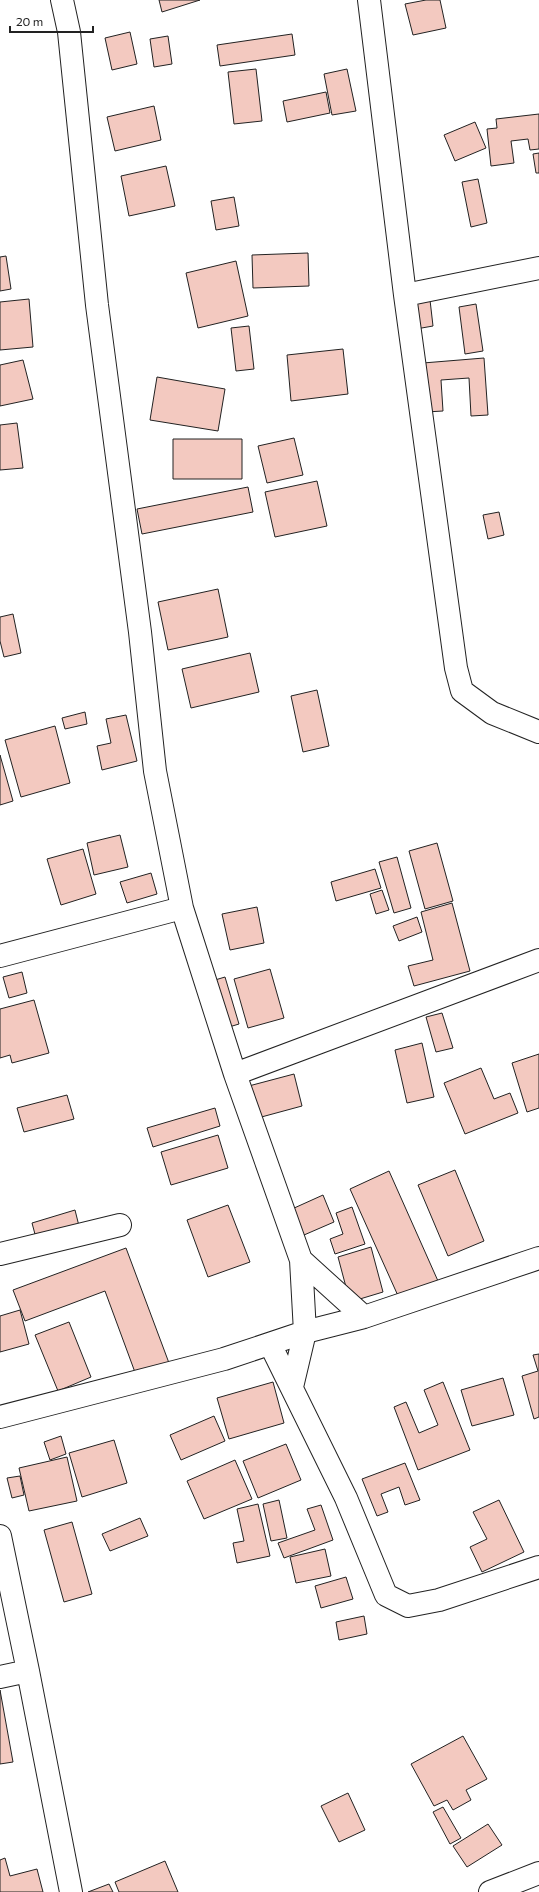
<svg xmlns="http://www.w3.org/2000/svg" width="539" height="1892" font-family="Commissioner,sans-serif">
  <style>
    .building { fill: #f3c9c0; stroke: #222 }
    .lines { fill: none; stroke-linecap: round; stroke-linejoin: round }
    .street-casing { stroke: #222; stroke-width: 24 }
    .street { stroke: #fff; stroke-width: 22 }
  </style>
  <rect width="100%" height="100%" fill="#fff"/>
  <path class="building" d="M159,0H200L162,12Z
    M426,0H440L446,28L413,35L405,4Z
    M130,32L137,64L112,70L105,38Z
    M292,34L295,55L220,66L217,45Z
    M168,36L172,64L154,67L150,39Z
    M256,69L262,121L234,124L228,72Z
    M347,69L356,111L332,115L324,74Z
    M326,92L330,113L287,122L283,101Z
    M154,106L161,140L115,151L107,117Z
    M539,114V149L530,150L528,139L511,141L514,163L491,166L487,129L497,128L496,119Z
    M475,122L486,148L455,161L444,135Z
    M539,153V173H536L533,154Z
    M166,166L175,206L129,216L121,176Z
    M478,179L487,223L471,227L462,182Z
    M234,197L239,226L216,230L211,201Z
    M308,253L309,286L253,288L252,255Z
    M6,256L11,289L0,291V257Z
    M236,261L248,316L198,328L186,273Z
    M29,299L33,347L0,350V302Z
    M430,300L433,326L416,329L413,303Z
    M476,304L483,351L465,354L459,307Z
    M249,326L254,369L236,371L231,328Z
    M343,349L348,394L291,401L287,355Z
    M484,358L488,415L471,416L469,378L441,380L443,411L426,412L423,363Z
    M23,360L33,399L0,406V365Z
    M157,377L225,389L218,431L150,420Z
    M17,423L23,468L0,470V425Z
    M294,438L303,475L267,483L258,446Z
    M173,439H242V479H173Z
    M317,481L327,526L275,537L265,492Z
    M248,487L253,512L142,534L137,509Z
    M499,512L504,535L488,539L483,515Z
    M218,589L228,637L168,650L158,602Z
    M13,614L21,653L4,657L0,641V617Z
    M250,653L259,692L191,708L182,669Z
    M317,690L329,746L303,752L291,696Z
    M85,712L87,724L65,729L62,718Z
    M126,715L137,761L102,770L97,746L111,743L106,719Z
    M55,726L70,783L21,797L5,740Z
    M0,755L13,801L0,805Z
    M120,835L128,867L94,875L87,843Z
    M437,843L453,901L425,909L409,851Z
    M83,849L96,894L61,905L47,859Z
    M397,857L411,908L394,913L379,862Z
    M375,869L381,888L336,901L331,882Z
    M151,873L157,894L127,903L120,882Z
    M382,890L389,910L376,914L370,894Z
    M452,903L470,971L414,986L408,966L433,960L421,912Z
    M257,907L264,943L230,950L222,914Z
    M417,917L422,932L399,941L393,926Z
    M270,969L284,1018L248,1028L234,979Z
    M22,972L27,993L9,998L3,977Z
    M225,977L239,1024L219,1030L205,983Z
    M34,1000L49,1053L12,1063L10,1055L0,1058V1009Z
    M442,1013L453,1048L436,1052L426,1017Z
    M422,1043L434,1097L407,1103L395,1050Z
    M539,1054V1108L527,1112L512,1063Z
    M481,1068L494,1099L510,1093L518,1113L465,1134L444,1083Z
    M294,1074L302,1106L254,1119L245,1087Z
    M67,1095L74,1119L24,1132L17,1108Z
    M215,1108L220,1126L153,1147L147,1128Z
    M218,1135L228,1168L171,1185L161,1152Z
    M455,1170L484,1241L448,1256L418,1185Z
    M389,1171L438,1281L399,1298L350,1189Z
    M323,1195L334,1222L304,1235L292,1209Z
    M228,1205L250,1262L208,1277L187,1220Z
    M352,1207L365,1244L335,1254L330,1239L343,1234L336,1213Z
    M75,1210L79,1226L36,1238L32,1223Z
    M371,1247L383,1292L350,1302L338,1257Z
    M126,1248L169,1363L136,1375L105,1291L25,1321L13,1290Z
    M20,1310L29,1344L0,1352V1316Z
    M69,1322L91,1377L58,1391L35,1335Z
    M539,1354V1417L534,1419L522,1376L538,1371L533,1355Z
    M503,1378L514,1415L472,1426L461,1390Z
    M273,1382L284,1423L229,1439L217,1398Z
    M443,1382L470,1450L418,1470L394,1407L406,1402L419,1433L438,1425L424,1390Z
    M214,1416L225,1441L181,1460L170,1435Z
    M61,1436L66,1454L50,1460L44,1442Z
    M114,1440L127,1483L82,1497L69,1453Z
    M286,1444L301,1480L258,1498L243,1461Z
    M67,1457L77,1501L29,1511L19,1468Z
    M235,1460L252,1499L204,1519L187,1481Z
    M405,1463L420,1500L405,1505L399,1487L381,1494L388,1512L377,1516L362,1479Z
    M20,1476L24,1495L12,1498L7,1478Z
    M279,1500L287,1538L271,1541L263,1504Z
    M499,1500L524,1552L482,1572L470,1547L487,1539L473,1512Z
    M258,1504L270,1556L237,1563L233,1543L244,1541L237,1509Z
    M321,1505L333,1540L284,1558L278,1543L315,1530L307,1509Z
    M140,1518L148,1536L110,1551L102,1534Z
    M72,1522L92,1594L64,1602L44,1530Z
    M325,1549L331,1576L296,1583L290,1557Z
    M346,1577L353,1599L321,1608L315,1586Z
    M364,1616L367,1634L339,1640L336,1622Z
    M0,1690L13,1762L0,1764Z
    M463,1736L487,1779L466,1790L471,1800L453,1810L447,1800L434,1806L411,1764Z
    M348,1793L365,1830L339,1842L321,1806Z
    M443,1807L461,1838L450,1844L433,1812Z
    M488,1824L502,1845L467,1867L453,1846Z
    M5,1858L10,1876L37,1869L43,1892H0V1860Z
    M165,1861L178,1892H119L115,1882Z
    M109,1884L113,1892H88Z"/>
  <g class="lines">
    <defs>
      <path id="street" d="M62,0L69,32L97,305L140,632L155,771L182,908L235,1074L301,1260L305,1332L292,1387
        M369,0L405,295L456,668L462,691L492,713L539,732
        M405,295L539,268
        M0,956L182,908
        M235,1074L539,960
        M0,1254L120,1225
        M301,1260L364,1317
        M270,1344L346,1498L386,1595L408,1606L439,1600L539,1567
        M0,1417L224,1359L305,1332L364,1317L539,1258
        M0,1536L28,1671L71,1892
        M0,1677L28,1671
        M490,1892L539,1873"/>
    </defs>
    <use href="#street" class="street-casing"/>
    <use href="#street" class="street"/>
  </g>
  <path d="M10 26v6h83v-6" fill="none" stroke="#222222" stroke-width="2"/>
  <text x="16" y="26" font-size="12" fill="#222222" stroke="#ffffff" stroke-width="3" paint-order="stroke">20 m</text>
</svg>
